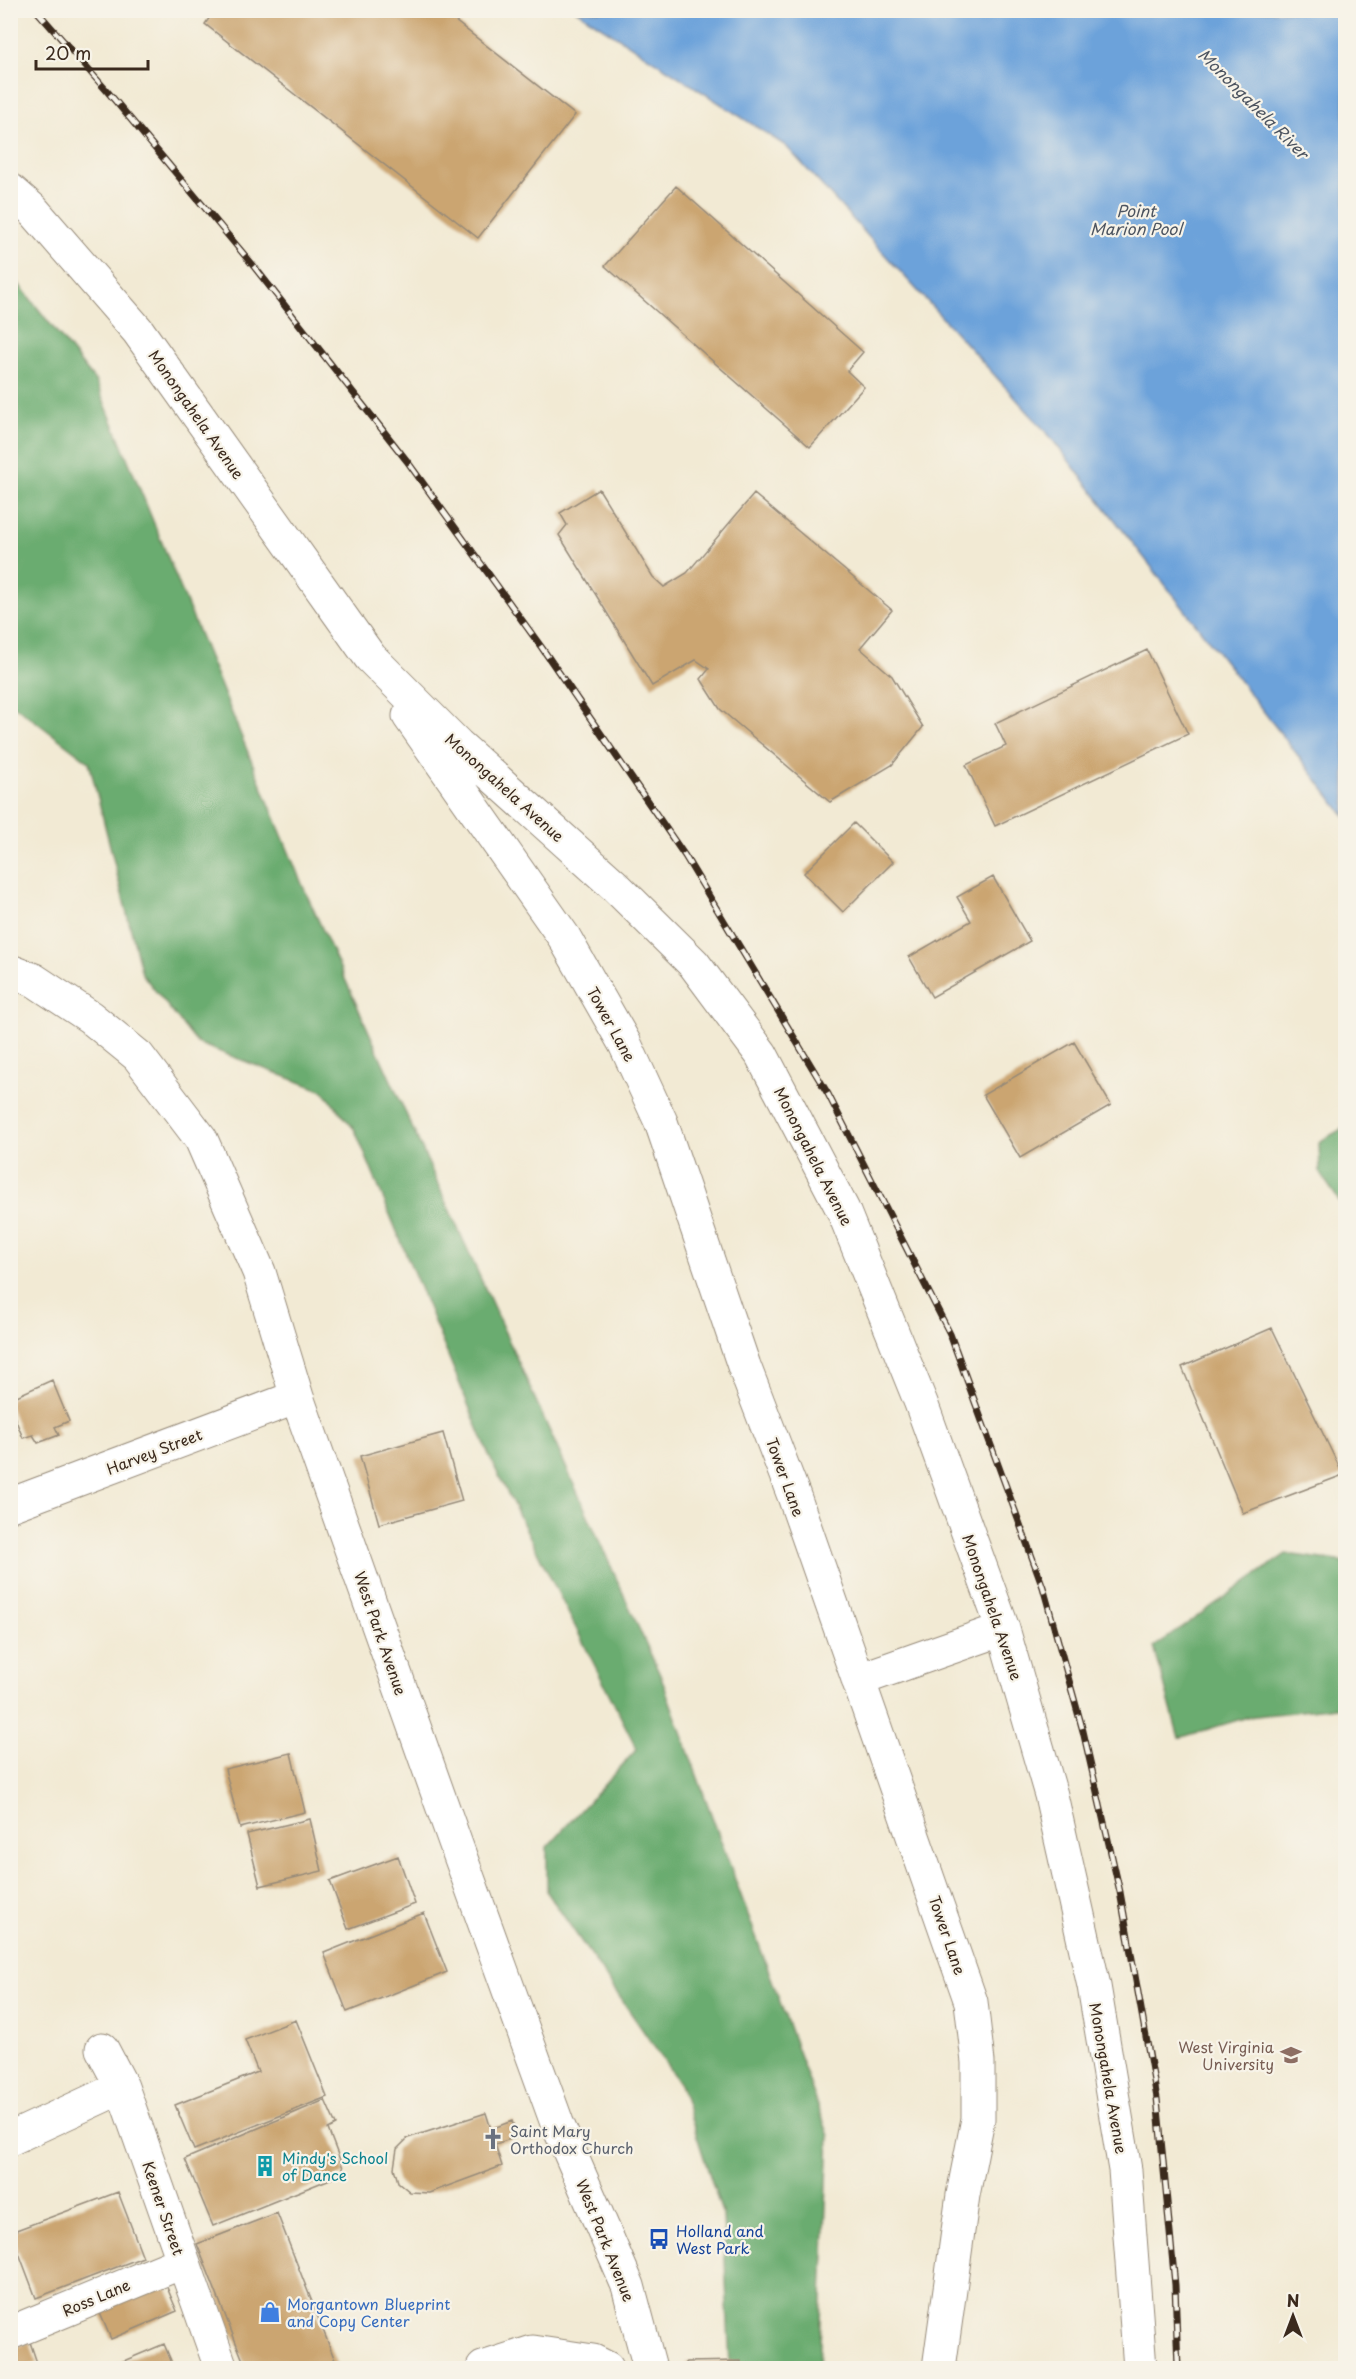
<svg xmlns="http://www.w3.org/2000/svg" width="1356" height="2379" font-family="'Playpen Sans',sans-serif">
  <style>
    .forest { fill: #6bac70; stroke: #536b47; stroke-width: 1.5 }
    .water { fill: #6ca2da; stroke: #54667c; stroke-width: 1.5 }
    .building { fill: #cba571 }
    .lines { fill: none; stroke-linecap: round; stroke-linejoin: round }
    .minor-casing { stroke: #968a79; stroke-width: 35 }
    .primary-casing { stroke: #968a79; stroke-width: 35 }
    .minor { stroke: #fff; stroke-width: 33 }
    .primary { stroke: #fff; stroke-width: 33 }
    .rail-casing { stroke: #3b2a1e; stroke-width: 7 }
    .rail { stroke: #f7f3e8; stroke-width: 4.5; stroke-dasharray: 14; stroke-linecap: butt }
    .labels { text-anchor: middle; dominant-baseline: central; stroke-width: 4.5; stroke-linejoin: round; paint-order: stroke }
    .street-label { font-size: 15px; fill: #3b2a1e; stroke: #f7f3e8 }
    .education-label { font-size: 15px; fill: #785e54; stroke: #f7f3e8; text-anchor: end }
    .worship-label { font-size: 15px; fill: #5b616d; stroke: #f7f3e8; text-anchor: start }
    .culture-label { font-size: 15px; fill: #0d838f; stroke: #f7f3e8; text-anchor: start }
    .transit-label { font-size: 15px; fill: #164399; stroke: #f7f3e8; text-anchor: start }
    .shop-label { font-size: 15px; fill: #366cbe; stroke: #f7f3e8; text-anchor: start }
    .water-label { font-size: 16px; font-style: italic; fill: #4c5460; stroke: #f7f3e8 }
  </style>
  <rect width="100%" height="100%" fill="#f7f3e8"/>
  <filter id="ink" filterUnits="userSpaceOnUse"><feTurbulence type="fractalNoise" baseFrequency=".0167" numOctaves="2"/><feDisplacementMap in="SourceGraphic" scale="12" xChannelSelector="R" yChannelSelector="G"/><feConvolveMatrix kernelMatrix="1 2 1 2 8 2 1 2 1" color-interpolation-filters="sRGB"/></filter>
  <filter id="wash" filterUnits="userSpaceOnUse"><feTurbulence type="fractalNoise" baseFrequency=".008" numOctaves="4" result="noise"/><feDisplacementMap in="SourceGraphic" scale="24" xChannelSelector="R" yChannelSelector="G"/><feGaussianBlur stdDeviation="1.35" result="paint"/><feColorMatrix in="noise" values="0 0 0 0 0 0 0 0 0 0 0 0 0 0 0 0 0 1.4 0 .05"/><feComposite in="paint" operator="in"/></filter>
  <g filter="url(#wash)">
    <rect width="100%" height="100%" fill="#f2ead4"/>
    <path class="forest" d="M10,273L96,382L302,884L661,1677L829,2136L819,2368H730L723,2216L680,2084L547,1892V1847L637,1749L491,1460L355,1130L323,1091L197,1043L142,974L89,762L11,703Z
      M1345,1127V1209L1320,1173L1319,1142Z
      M1286,1554L1345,1562V1706L1248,1717L1179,1738L1154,1647Z"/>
    <path class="water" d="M577,11H1345V816L1048,434L786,146Z"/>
    <g id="blocks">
      <path class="building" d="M215,10H441L575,115L478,238L205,24Z
        M676,186L863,352L847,371L864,387L810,447L605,266Z
        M599,489L653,577L664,587L687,573L754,494L892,610L860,648L892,676L923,727L892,765L830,802L720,709L701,679L709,669L696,660L652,686L559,535L567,525L560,513Z
        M1147,650L1188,734L995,826L966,765L1006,746L995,723Z
        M854,823L893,862L843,912L804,873Z
        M993,877L1030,941L932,997L909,957L971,921L957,897Z
        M1074,1042L1111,1105L1020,1158L983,1095Z
        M1272,1328L1343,1475L1243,1513L1182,1367Z
        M52,1380L69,1421L55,1427L59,1435L38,1443L33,1435L23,1438L10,1406V1399Z
        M443,1433L462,1501L379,1524L360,1456Z
        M291,1753L305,1812L240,1828L225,1769Z
        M310,1819L322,1871L260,1886L247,1834Z
        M398,1856L415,1904L348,1929L330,1881Z
        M424,1913L447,1972L347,2012L324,1953Z
        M296,2020L327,2097L194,2150L175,2105L258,2072L245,2040Z
        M325,2100L336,2125L328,2129L345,2173L213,2226L185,2159Z
        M486,2113L491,2129L512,2121L517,2137L495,2144L502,2166L429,2193L410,2192L398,2182L394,2168L397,2149L408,2138Z
        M118,2192L143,2257L36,2298L11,2232Z
        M277,2213L338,2368H246L197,2244Z
        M163,2278L177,2311L111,2339L97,2306Z
        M30,2342L37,2363L22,2368H10V2349Z
        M164,2344L174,2368H107Z
        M741,2361V2368H687L686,2362Z"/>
    </g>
  </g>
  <g filter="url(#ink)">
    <use href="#blocks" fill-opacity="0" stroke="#968a79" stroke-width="1.5"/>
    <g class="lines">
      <defs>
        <path id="minor" d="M10,190L33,210L138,331L370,657L458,745L614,885L694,964L761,1054L843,1210L921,1403L1003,1629L1051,1795L1094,1986L1125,2170L1140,2368
          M409,716L564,937L625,1044L661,1122L744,1366L794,1496L971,2002L978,2062V2119L963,2195L939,2368
          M10,971L34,980L90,1017L138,1056L201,1139L259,1272L297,1397L455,1842L557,2123L628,2286L650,2368
          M10,1505L297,1397
          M858,1680L1003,1629
          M102,2049L122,2087L221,2368
          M10,2139L122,2087
          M10,2333L182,2262"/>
        <path id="primary" d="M483,2368L533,2352L593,2361L607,2368"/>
      </defs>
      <use href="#minor" class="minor-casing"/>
      <use href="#primary" class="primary-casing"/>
      <use href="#minor" class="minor"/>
      <use href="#primary" class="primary"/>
      <defs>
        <path id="rail" d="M36,10L107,91L252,264L407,461L542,648L685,856L828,1094L950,1334L1043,1587L1083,1731L1120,1892L1157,2098L1175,2285L1178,2368"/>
      </defs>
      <use href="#rail" class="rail-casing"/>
      <use href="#rail" class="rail"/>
    </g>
  </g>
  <defs>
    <symbol id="university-bare" viewBox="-9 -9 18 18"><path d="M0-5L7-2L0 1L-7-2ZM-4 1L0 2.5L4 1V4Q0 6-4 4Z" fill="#8d6e63" stroke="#f7f3e8" stroke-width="2.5" paint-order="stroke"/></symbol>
    <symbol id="church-bare" viewBox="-9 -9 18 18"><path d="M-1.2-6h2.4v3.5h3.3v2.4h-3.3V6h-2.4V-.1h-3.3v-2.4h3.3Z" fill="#6b7280" stroke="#f7f3e8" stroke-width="2.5" paint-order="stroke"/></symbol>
    <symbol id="building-bare" viewBox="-9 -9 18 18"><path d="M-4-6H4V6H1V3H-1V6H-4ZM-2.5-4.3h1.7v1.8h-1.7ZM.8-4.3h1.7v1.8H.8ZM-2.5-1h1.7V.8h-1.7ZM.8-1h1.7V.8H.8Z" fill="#0f9aa8" stroke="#f7f3e8" stroke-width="2.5" paint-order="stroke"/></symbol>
    <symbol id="bus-bare" viewBox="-9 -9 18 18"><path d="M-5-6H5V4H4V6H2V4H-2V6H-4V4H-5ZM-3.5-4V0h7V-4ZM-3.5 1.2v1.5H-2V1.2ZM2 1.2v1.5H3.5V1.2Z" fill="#1a4fb4" stroke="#f7f3e8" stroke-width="2.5" paint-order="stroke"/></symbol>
    <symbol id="shop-bare" viewBox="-9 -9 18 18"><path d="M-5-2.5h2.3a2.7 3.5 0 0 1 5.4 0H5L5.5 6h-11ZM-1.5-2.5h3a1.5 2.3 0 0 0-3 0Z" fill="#3f7fe0" stroke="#f7f3e8" stroke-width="2.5" paint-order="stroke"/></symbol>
  </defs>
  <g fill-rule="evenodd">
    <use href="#university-bare" x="1276" y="2040" width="30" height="30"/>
    <use href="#church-bare" x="478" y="2124" width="30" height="30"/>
    <use href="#building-bare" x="250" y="2151" width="30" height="30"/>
    <use href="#bus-bare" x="644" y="2224" width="30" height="30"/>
    <use href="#shop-bare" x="255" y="2297" width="30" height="30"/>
  </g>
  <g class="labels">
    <g class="street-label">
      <text transform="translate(197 414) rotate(55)">Monongahela Avenue</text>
      <text transform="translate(505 787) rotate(42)">Monongahela Avenue</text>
      <text transform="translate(612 1024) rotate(61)">Tower Lane</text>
      <text transform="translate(814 1156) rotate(63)">Monongahela Avenue</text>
      <text transform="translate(154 1451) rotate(-21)">Harvey Street</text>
      <text transform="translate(786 1477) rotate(70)">Tower Lane</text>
      <text transform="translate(993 1607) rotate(71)">Monongahela Avenue</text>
      <text transform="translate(381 1633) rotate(71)">West Park Avenue</text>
      <text transform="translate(948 1935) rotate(71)">Tower Lane</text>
      <text transform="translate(1109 2078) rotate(80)">Monongahela Avenue</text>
      <text transform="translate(164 2208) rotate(71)">Keener Street</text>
      <text transform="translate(606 2240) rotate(68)">West Park Avenue</text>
      <text transform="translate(96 2297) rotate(-23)">Ross Lane</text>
    </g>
    <g class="education-label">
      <text x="1274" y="2046">West Virginia<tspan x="1274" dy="17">University</tspan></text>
    </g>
    <g class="worship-label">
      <text x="510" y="2130">Saint Mary<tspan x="510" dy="17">Orthodox Church</tspan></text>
    </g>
    <g class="culture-label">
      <text x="282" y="2157">Mindy's School<tspan x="282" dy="17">of Dance</tspan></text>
    </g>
    <g class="transit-label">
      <text x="676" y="2230">Holland and<tspan x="676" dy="17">West Park</tspan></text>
    </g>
    <g class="shop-label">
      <text x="287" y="2303">Morgantown Blueprint<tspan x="287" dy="17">and Copy Center</tspan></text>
    </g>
    <g class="water-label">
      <text transform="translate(1254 103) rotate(45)">Monongahela River</text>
      <text x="1136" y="210">Point<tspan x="1136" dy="18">Marion Pool</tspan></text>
    </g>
  </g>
  <rect width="1356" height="2379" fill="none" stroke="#f7f3e8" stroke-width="36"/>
  <g transform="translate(1293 2316)" stroke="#f7f3e8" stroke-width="4.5" paint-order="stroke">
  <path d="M0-4.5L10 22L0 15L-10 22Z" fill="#3b2a1e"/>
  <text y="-9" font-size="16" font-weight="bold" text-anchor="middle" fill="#3b2a1e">N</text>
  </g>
  <path d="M36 60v9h112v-9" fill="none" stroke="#3b2a1e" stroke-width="3"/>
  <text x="45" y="60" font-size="18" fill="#3b2a1e" stroke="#f7f3e8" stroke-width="4.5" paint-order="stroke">20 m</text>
</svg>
